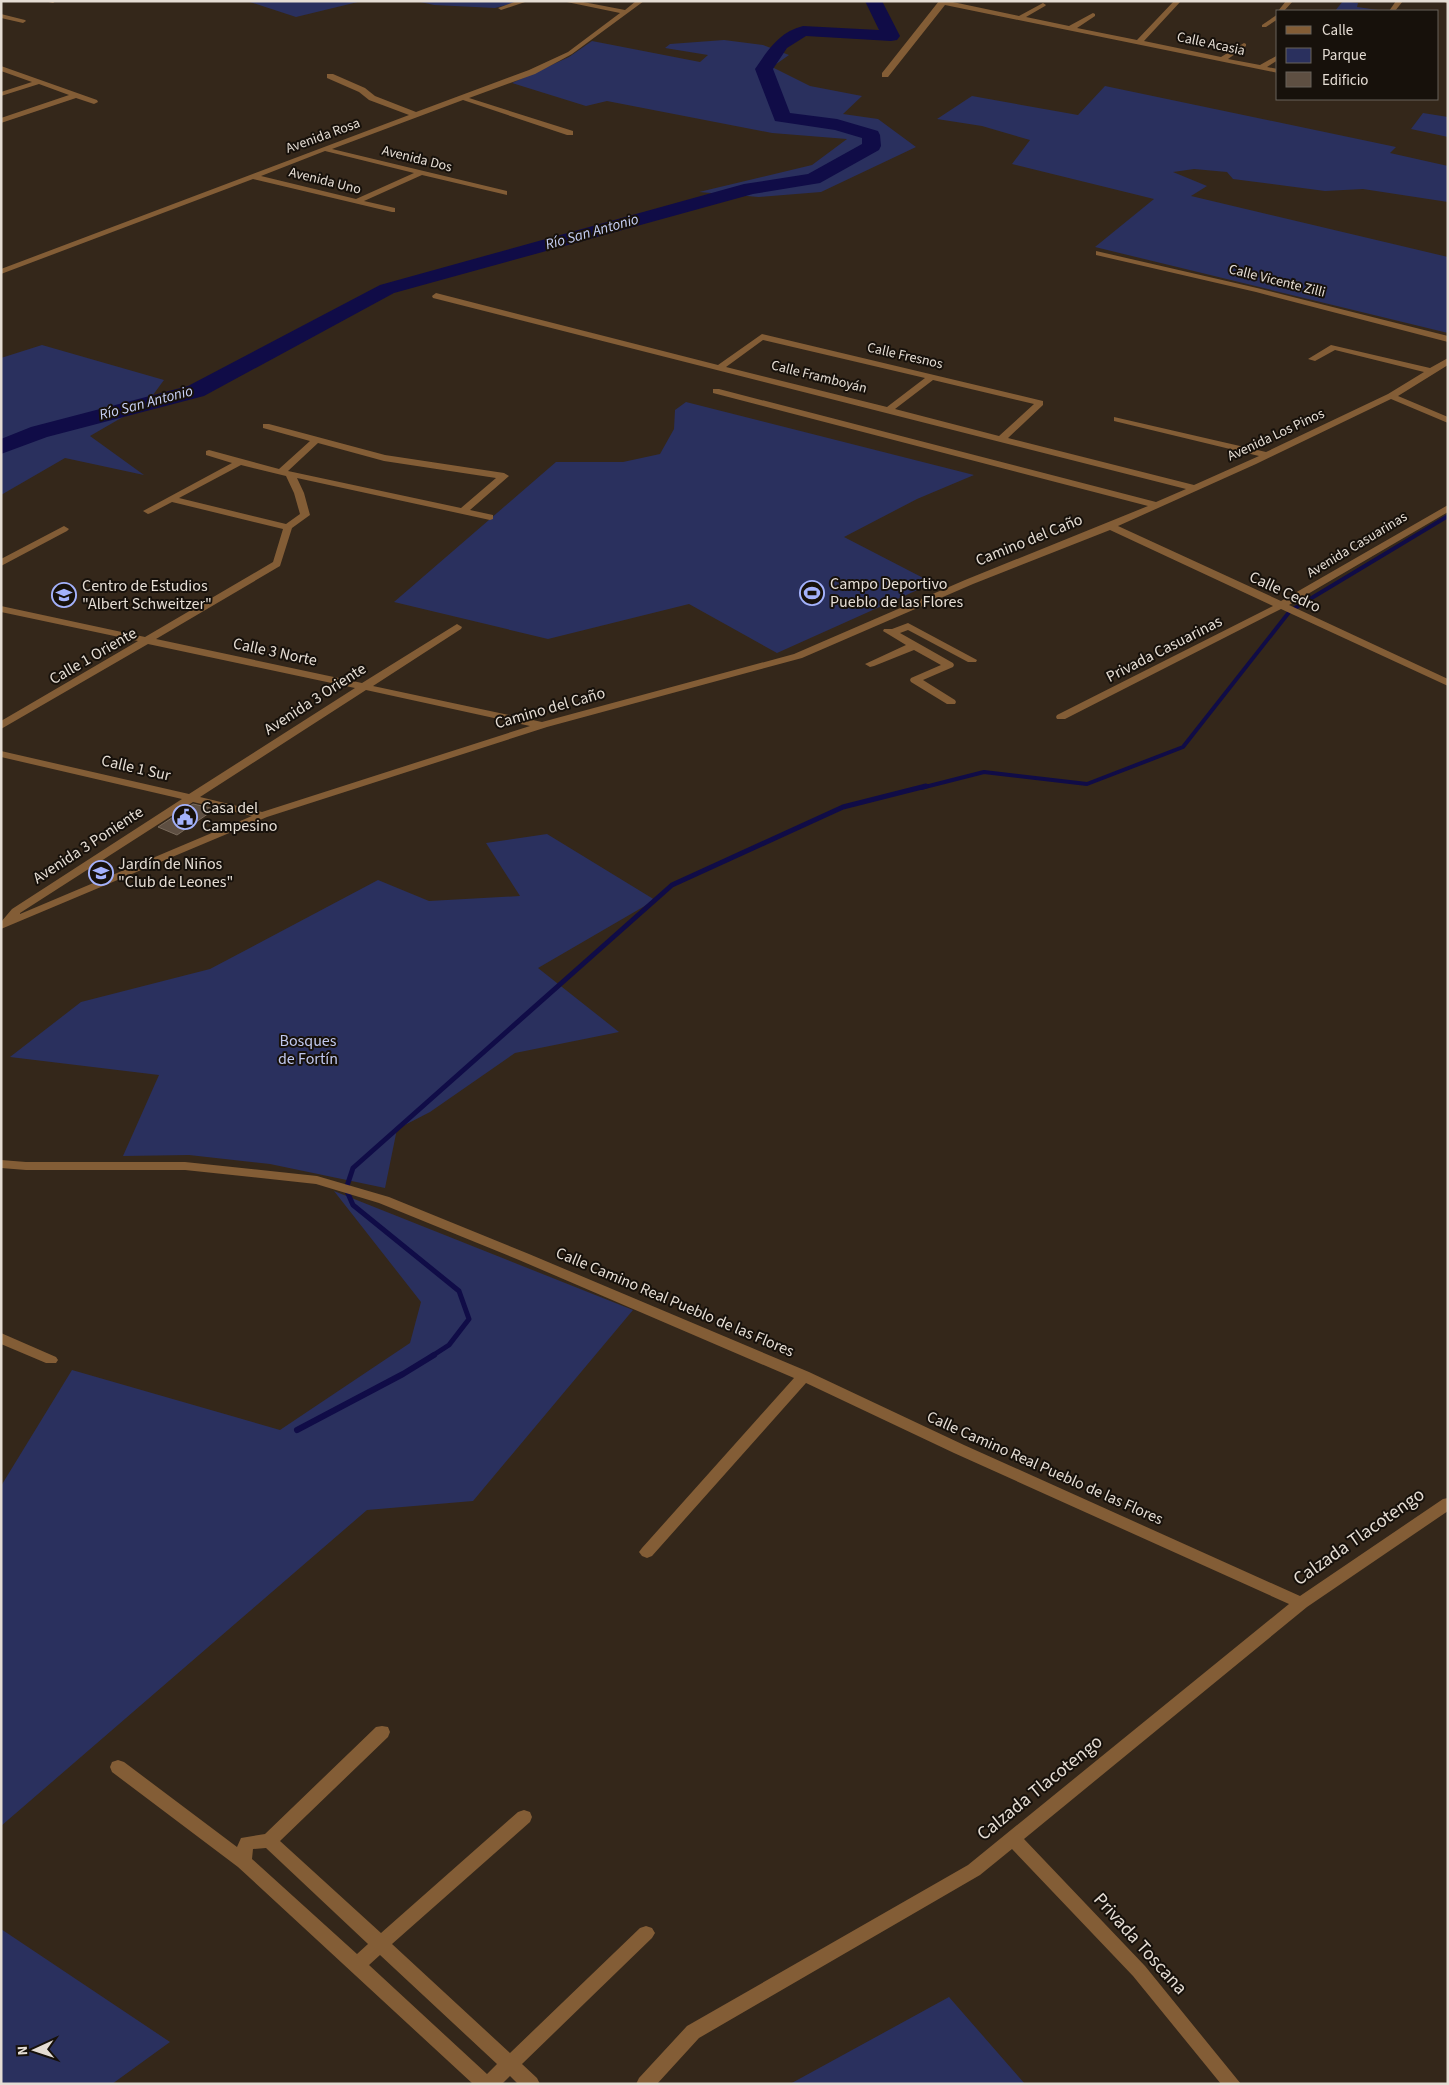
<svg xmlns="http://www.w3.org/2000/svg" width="1449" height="2085" font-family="'Source Sans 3',sans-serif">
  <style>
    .green { fill: #2a305e }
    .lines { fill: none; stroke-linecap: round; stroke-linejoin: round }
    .stream-far2 { stroke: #100c47; stroke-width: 4 }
    .stream-far1 { stroke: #100c47; stroke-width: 5 }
    .stream { stroke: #100c47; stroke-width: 6 }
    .river { fill: #100c47; fill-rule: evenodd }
    .building { fill: #5e4f42; stroke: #796a5b }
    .minor { fill: #835d36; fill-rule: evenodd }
    .labels { text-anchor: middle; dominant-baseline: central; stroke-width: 4; stroke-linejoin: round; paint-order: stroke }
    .far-street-label { font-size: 14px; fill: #e5ddd4; stroke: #17110b }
    .far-water-label { font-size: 15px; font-style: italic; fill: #c7d0f6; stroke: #17110b }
    .street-label { font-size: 16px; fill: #e5ddd4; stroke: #17110b }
    .poi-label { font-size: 16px; fill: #e5ddd4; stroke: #17110b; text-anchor: start }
    .park-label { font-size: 16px; fill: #c0c8ee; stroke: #17110b }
    .near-street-label { font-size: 19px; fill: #e5ddd4; stroke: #17110b }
  </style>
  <rect width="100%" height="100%" fill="#34271a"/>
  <path class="green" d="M247,1H362L296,17Z
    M416,1H521L495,8L434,5Z
    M1343,1L1358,3L1357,7L1385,11H1335Z
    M724,40L763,45L789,55L772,67L810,86L862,96L843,114L878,119L916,147L821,192L759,197L699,192L812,165L847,139L772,133L607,101L586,106L512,83L569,57L592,41L700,62L708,55L665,48L670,44Z
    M1105,86L1396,147L1390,153L1448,166V202L1363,189L1325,191L1233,179L1227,172L1194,169L1173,172L1207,186L1191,196L1448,257V333L1095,247L1154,199L1012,164L1030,140L982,126L937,119L972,96L1078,115Z
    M1423,113L1448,117V137L1411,129Z
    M42,345L164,380L147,403L90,436L144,475L65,458L1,495V358Z
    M686,402L974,475L917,499L844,537L933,583L777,653L689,604L548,639L394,602L556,462H623L660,454L674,429L675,410Z
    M547,834L655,900L538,968L619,1032L515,1053L430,1112L397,1129L385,1188L270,1164L189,1155L123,1156L159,1075L10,1057L81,1002L210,969L378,880L429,901L520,896L486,843Z
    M334,1191L633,1310L473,1501L367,1510L1,1826V1486L72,1370L280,1430L410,1343L421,1302Z
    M1,1929L170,2042L112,2084H1Z
    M949,1997L1025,2084H790Z"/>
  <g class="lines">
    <path class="stream-far2" d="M921,788L984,772L1087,784L1183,747L1290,611L1448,516"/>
    <path class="stream-far1" d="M432,1356L449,1345L469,1319L459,1291L353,1205L346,1189L353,1168L672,885L843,807L926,786"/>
    <path class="stream" d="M297,1430L403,1374L434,1355"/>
    <path class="river" d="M865,1H882L900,36L897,40L891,41L806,36L787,48L773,69L790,113L837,119L878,131L880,135L881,146L879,150L820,183L753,194L394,293L204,396L47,437L1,454V439L31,427L188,386L380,285L744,184L808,174L862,144V138L835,130L775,121L755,69C768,50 779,32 803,26L879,30Z"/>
  </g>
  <path class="building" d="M193,804L215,809L177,835L158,827Z"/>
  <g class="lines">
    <path class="minor" d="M44,1H56L53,3Z
      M517,1H528L501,10L498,8Z
      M562,1H578L625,10L636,1H644L572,54L535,74L469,98L573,131V135H567L463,100L332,149L507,191V195L422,175L364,201L395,208V212H392L253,179L1,274V269L409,115L369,100L359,92L327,78V74H333L365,88L375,96L416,112L529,70L568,52L620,13ZM325,151L414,173L356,199L261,176Z
      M939,1H948L1019,16L1043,3L1046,5L1045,6L1026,17L1069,26L1093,13L1095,14V16L1077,28L1137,40L1174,1H1181L1144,41L1221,57L1244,43L1246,44V46L1228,59L1260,65L1278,55V60L1267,67L1278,69V73L945,5L888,77H882V73Z
      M1286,1H1293L1284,11H1278Z
      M1396,1H1403L1395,11H1389Z
      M1443,1H1448V4Z
      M1,14L25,20L26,21L23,23L1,18Z
      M1278,14V19L1266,27H1262V25Z
      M1,66L97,100L98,102L94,104L76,98L1,123V118L69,95L39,84L1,96V92L32,82L1,71Z
      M1096,251L1257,288L1448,336V342L1256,292L1096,255Z
      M436,293L718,365L762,334L1043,401V405L1008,438L1194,485L1259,456L1114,421V417L1266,452L1388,394L1424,372L1335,350L1315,361L1308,359L1331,345L1430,368L1448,358V365L1398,396L1448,417V423L1391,399L1256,464L1118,526L1281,601L1448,505V512L1289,605L1448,679V686L1281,609L1065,719H1057L1056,717L1057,715L1273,606L1110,530L973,584L802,658L547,727L267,817L1,929V922L12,909L182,799L1,757V751L189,794L355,688L148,644L1,729V721L138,641L1,612V606L145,637L273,562L283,529L172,502L151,513L148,514L143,511L232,463L206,455V451L209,450L279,469L310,441L263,428V424H269L385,455L504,473L509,476L470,510L493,515V519L490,520L297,478L304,493L310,515L292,528L280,566L156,639L362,683L457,624L462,627L461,629L373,686L542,722L794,654L965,580L1148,506L713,393V389H719L1156,502L1186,489L433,298L432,296ZM763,340L925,378L887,407L726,367ZM933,380L1034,404L999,436L895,409ZM318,443L384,461L496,478L461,508L288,471ZM241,465L286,476L294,493L300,514L286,524L179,498ZM366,690L530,726L262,812L200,797ZM193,802L252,816L20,914V913Z
      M64,526L69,529L67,531L1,566V559Z
      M908,623L977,660L976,662H968L908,630L900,633L953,663L954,665L953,667L923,680L955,700L956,702L955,704H947L911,682L910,680L911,678L941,665L914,650L874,666L870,667L865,664L906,645L883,631L884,629H892Z
      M1,1160L26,1162H185L317,1176L389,1197L529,1254L809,1372L964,1445L1300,1596L1443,1499L1448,1498V1511L1307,1607L1024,1839L1145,1966L1241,2084H1221L1133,1976L1012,1849L980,1875L699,2038L657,2084H636L639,2078L687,2026L968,1865L1289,1604L954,1453L806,1383L652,1556L647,1558L642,1556L639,1552L642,1548L794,1378L519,1260L379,1203L316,1184L185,1170H26L1,1168Z
      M1,1333L56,1357L58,1360L56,1363H46L1,1344Z
      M382,1726L388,1727L390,1732L388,1737L280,1841L381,1933L518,1812L524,1810L530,1812L532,1817L530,1822L392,1944L510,2053L640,1928L646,1926L652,1928L655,1933L652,1938L522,2064L537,2078L540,2084H518L510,2076L502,2084H473L238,1867L112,1772L110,1767L112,1762L118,1760L124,1762L237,1847L241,1838L265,1834L376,1727ZM266,1848L368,1944L357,1954L252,1859L253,1849ZM380,1955L497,2064L487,2074L369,1965Z"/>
  </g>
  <defs>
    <symbol id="stadium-ring" viewBox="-11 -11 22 22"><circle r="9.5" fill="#17110b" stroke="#a4b2fc" stroke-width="1.5"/><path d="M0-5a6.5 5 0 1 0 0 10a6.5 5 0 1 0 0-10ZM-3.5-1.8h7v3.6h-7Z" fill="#a4b2fc"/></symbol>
    <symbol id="school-ring" viewBox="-11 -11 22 22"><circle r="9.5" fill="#17110b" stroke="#a4b2fc" stroke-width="1.5"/><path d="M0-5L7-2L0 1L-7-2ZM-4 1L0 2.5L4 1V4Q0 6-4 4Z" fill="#a4b2fc"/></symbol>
    <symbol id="civic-ring" viewBox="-11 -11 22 22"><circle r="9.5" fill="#17110b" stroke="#a4b2fc" stroke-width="1.5"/><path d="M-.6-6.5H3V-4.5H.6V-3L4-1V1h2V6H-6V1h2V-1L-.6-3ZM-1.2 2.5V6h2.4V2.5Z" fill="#a4b2fc"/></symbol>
  </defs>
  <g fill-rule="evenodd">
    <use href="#stadium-ring" x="798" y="579" width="28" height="28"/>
    <use href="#school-ring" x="50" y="581" width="28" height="28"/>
    <use href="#civic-ring" x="171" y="803" width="28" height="28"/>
    <use href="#school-ring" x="87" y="859" width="28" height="28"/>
  </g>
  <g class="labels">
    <g class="far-street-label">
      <text transform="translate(1211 44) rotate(12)">Calle Acasia</text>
      <text transform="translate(323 136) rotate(-20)">Avenida Rosa</text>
      <text transform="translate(417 159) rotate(14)">Avenida Dos</text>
      <text transform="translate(325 181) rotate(14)">Avenida Uno</text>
      <text transform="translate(1277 281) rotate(14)">Calle Vicente Zilli</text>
      <text transform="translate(905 356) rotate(13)">Calle Fresnos</text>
      <text transform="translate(819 377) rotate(14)">Calle Framboyán</text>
      <text transform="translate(1276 435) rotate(-25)">Avenida Los Pinos</text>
      <text transform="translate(1357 545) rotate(-31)">Avenida Casuarinas</text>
    </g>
    <g class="far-water-label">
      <text transform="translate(592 232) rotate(-16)">Río San Antonio</text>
      <text transform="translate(146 403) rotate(-15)">Río San Antonio</text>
    </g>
    <g class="street-label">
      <text transform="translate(1029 540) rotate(-22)">Camino del Caño</text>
      <text transform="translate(1285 592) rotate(25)">Calle Cedro</text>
      <text transform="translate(1164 649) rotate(-27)">Privada Casuarinas</text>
      <text transform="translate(275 652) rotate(12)">Calle 3 Norte</text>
      <text transform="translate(93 656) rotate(-30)">Calle 1 Oriente</text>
      <text transform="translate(315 699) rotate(-33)">Avenida 3 Oriente</text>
      <text transform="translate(550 708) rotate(-16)">Camino del Caño</text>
      <text transform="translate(136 768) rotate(13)">Calle 1 Sur</text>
      <text transform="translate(88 845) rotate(-33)">Avenida 3 Poniente</text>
      <text transform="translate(675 1302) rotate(23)">Calle Camino Real Pueblo de las Flores</text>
      <text transform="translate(1045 1468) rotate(24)">Calle Camino Real Pueblo de las Flores</text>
    </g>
    <g class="poi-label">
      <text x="830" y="584">Campo Deportivo<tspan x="830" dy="18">Pueblo de las Flores</tspan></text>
      <text x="82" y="586">Centro de Estudios<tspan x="82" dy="18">"Albert Schweitzer"</tspan></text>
      <text x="202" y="808">Casa del<tspan x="202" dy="18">Campesino</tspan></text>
      <text x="118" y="864">Jardín de Niños<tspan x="118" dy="18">"Club de Leones"</tspan></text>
    </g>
    <g class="park-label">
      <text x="308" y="1041">Bosques<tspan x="308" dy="18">de Fortín</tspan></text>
    </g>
    <g class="near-street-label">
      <text transform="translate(1359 1537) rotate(-35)">Calzada Tlacotengo</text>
      <text transform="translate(1040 1788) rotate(-39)">Calzada Tlacotengo</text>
      <text transform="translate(1140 1944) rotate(48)">Privada Toscana</text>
    </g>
  </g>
  <rect width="1449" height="2085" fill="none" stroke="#e5ddd4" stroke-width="5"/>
  <rect x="1276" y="10" width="162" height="90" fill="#17110b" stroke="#69635b"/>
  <rect x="1286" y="26" width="25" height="8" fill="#835d36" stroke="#69635b"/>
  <text x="1322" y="35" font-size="15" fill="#e5ddd4">Calle</text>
  <rect x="1286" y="48" width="25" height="15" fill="#2a305e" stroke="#69635b"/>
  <text x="1322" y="60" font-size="15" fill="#e5ddd4">Parque</text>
  <rect x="1286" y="72" width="25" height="15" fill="#5e4f42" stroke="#69635b"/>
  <text x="1322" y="85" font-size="15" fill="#e5ddd4">Edificio</text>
  <g transform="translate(35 2050) rotate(267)" stroke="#17110b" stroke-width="4" paint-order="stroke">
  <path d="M0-4L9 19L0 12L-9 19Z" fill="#e5ddd4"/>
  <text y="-8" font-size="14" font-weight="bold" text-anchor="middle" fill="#e5ddd4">N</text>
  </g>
</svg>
